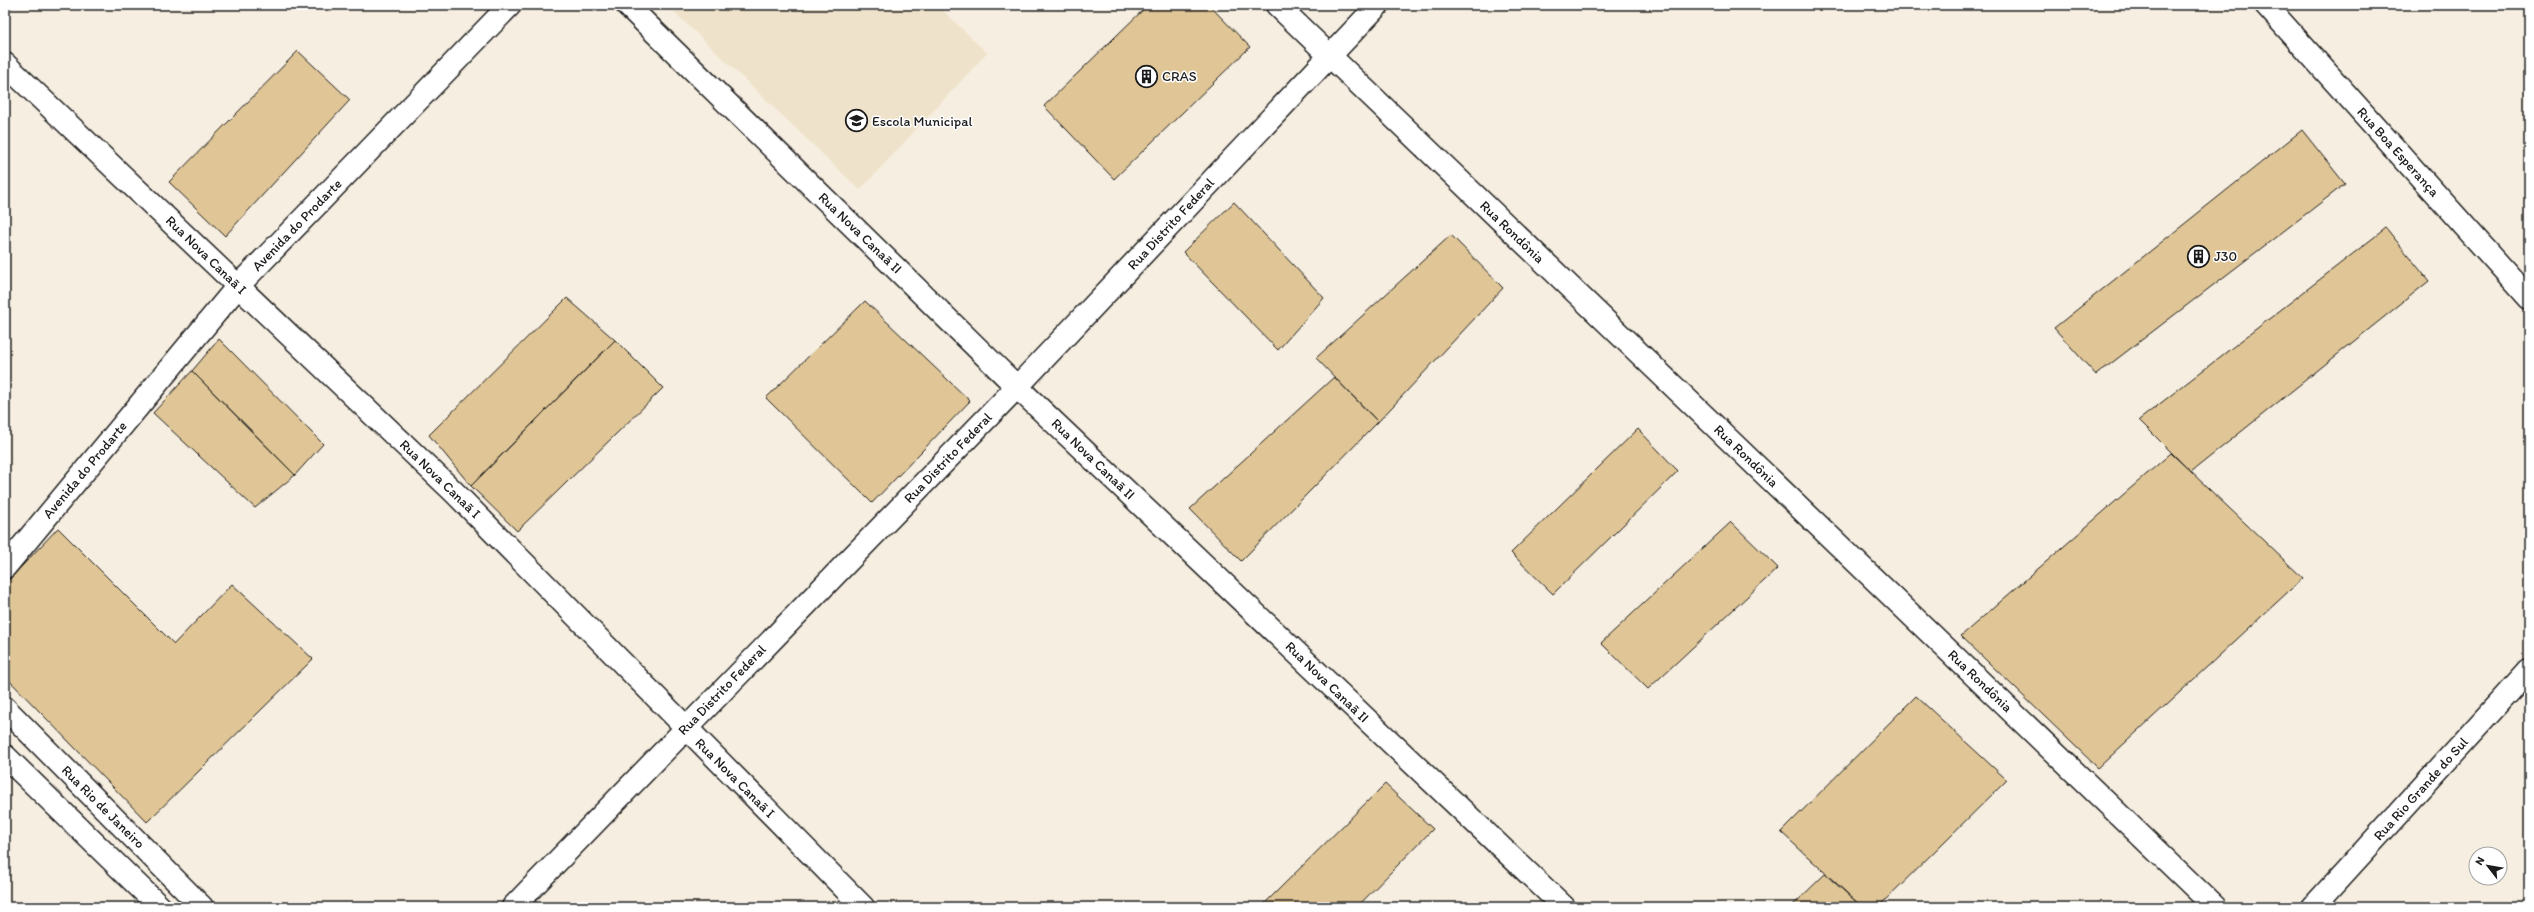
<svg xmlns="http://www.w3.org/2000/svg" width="2534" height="912" font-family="Itim,sans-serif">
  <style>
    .built { fill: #efe2ca }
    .building { fill: #e0c696; stroke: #1c1c1c }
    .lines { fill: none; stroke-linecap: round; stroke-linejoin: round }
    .street-casing { stroke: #1c1c1c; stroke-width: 25 }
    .secondary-casing { stroke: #1c1c1c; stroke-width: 25 }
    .street { stroke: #fff; stroke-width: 22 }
    .secondary { stroke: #fff; stroke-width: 22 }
    .labels { text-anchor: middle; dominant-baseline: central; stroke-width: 3; stroke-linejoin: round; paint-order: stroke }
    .poi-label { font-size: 14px; fill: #1c1c1c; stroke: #fff; text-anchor: start }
    .street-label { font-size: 14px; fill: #1c1c1c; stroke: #fff }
  </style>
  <rect width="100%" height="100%" fill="#f6eee0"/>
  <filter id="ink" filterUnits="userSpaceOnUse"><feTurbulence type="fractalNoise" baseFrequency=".025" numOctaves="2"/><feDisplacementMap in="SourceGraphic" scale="8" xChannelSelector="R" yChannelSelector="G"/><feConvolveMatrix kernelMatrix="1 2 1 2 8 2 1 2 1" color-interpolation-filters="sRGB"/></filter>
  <g filter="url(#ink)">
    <path class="built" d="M667,5H937L987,53L860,190Z"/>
    <path class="building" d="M1148,5H1209L1250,47L1114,179L1044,106Z
      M298,51L350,100L225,236L169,182Z
      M2302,130L2345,184L2096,375L2054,328Z
      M1234,202L1324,298L1278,350L1183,252Z
      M2386,228L2429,281L2191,472L2139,420Z
      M1451,235L1503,288L1378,422L1316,358Z
      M567,298L615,340L471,486L429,435Z
      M865,301L970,401L872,503L766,398Z
      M219,339L323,444L295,475L192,371Z
      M615,340L663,388L517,531L471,486Z
      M192,371L295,475L255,508L153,413Z
      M1334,377L1378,422L1241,561L1190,509Z
      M1638,429L1678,471L1553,594L1511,553Z
      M2171,453L2303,578L2098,768L1961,636Z
      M1731,522L1778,568L1648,689L1601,643Z
      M58,528L174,644L232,584L313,659L147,822L5,676V584Z
      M1916,696L2007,780L1878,907H1862L1781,832Z
      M1385,784L1433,829L1357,907H1261Z
      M1825,874L1862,907H1791Z"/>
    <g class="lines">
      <defs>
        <path id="street" d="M627,5L1017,387L1564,907
          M1277,5L2215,907
          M2266,5L2529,298
          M5,64L454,492L863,907
          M5,567L238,286L510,5
          M513,907L1017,387L1378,5
          M2313,907L2529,670"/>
        <path id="secondary" d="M5,708L202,907
          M5,756L160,907"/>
      </defs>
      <use href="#street" class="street-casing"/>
      <use href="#secondary" class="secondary-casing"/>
      <use href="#street" class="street"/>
      <use href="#secondary" class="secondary"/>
    </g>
  </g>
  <defs>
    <symbol id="building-ring" viewBox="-11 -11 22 22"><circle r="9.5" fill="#fff" stroke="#1c1c1c" stroke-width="1.5"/><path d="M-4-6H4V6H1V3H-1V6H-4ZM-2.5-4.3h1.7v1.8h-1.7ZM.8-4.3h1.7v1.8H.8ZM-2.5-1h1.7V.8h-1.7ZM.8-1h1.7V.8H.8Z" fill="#1c1c1c"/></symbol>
    <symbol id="school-ring" viewBox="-11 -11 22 22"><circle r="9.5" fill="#fff" stroke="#1c1c1c" stroke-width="1.5"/><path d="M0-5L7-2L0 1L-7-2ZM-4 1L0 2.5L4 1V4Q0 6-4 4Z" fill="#1c1c1c"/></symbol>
  </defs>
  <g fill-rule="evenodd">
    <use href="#building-ring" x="1134" y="64" width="25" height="25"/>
    <use href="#school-ring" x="844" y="108" width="25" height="25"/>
    <use href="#building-ring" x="2186" y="244" width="25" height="25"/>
  </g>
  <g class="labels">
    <g class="poi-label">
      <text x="1162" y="76">CRAS</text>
      <text x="872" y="121">Escola Municipal</text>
      <text x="2214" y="256">J30</text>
    </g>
    <g class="street-label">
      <text transform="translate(2398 152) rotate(48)">Rua Boa Esperança</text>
      <text transform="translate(1171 224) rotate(-47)">Rua Distrito Federal</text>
      <text transform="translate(297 225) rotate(-46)">Avenida do Prodarte</text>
      <text transform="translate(1512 232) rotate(44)">Rua Rondônia</text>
      <text transform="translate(860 233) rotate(44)">Rua Nova Canaã II</text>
      <text transform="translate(206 255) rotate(44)">Rua Nova Canaã I</text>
      <text transform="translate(1746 456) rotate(44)">Rua Rondônia</text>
      <text transform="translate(948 458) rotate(-46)">Rua Distrito Federal</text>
      <text transform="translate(1093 459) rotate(44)">Rua Nova Canaã II</text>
      <text transform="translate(85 470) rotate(-50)">Avenida do Prodarte</text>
      <text transform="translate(440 479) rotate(44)">Rua Nova Canaã I</text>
      <text transform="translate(1980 681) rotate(44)">Rua Rondônia</text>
      <text transform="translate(1327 682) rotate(44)">Rua Nova Canaã II</text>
      <text transform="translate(722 690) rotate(-46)">Rua Distrito Federal</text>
      <text transform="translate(735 778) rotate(45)">Rua Nova Canaã I</text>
      <text transform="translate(2421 789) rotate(-48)">Rua Rio Grande do Sul</text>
      <text transform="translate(103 807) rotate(45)">Rua Rio de Janeiro</text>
    </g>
  </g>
  <rect width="2534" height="912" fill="none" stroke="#fff" stroke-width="20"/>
  <rect x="10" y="10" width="2514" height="892" fill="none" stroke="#1c1c1c" stroke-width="1.5" filter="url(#ink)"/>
  <g transform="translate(2488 866) rotate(301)"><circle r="19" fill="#ffffff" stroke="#a4a4a4"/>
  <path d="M0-3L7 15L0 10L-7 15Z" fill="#1c1c1c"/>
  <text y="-6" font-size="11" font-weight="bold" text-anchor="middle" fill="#1c1c1c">N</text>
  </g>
</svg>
